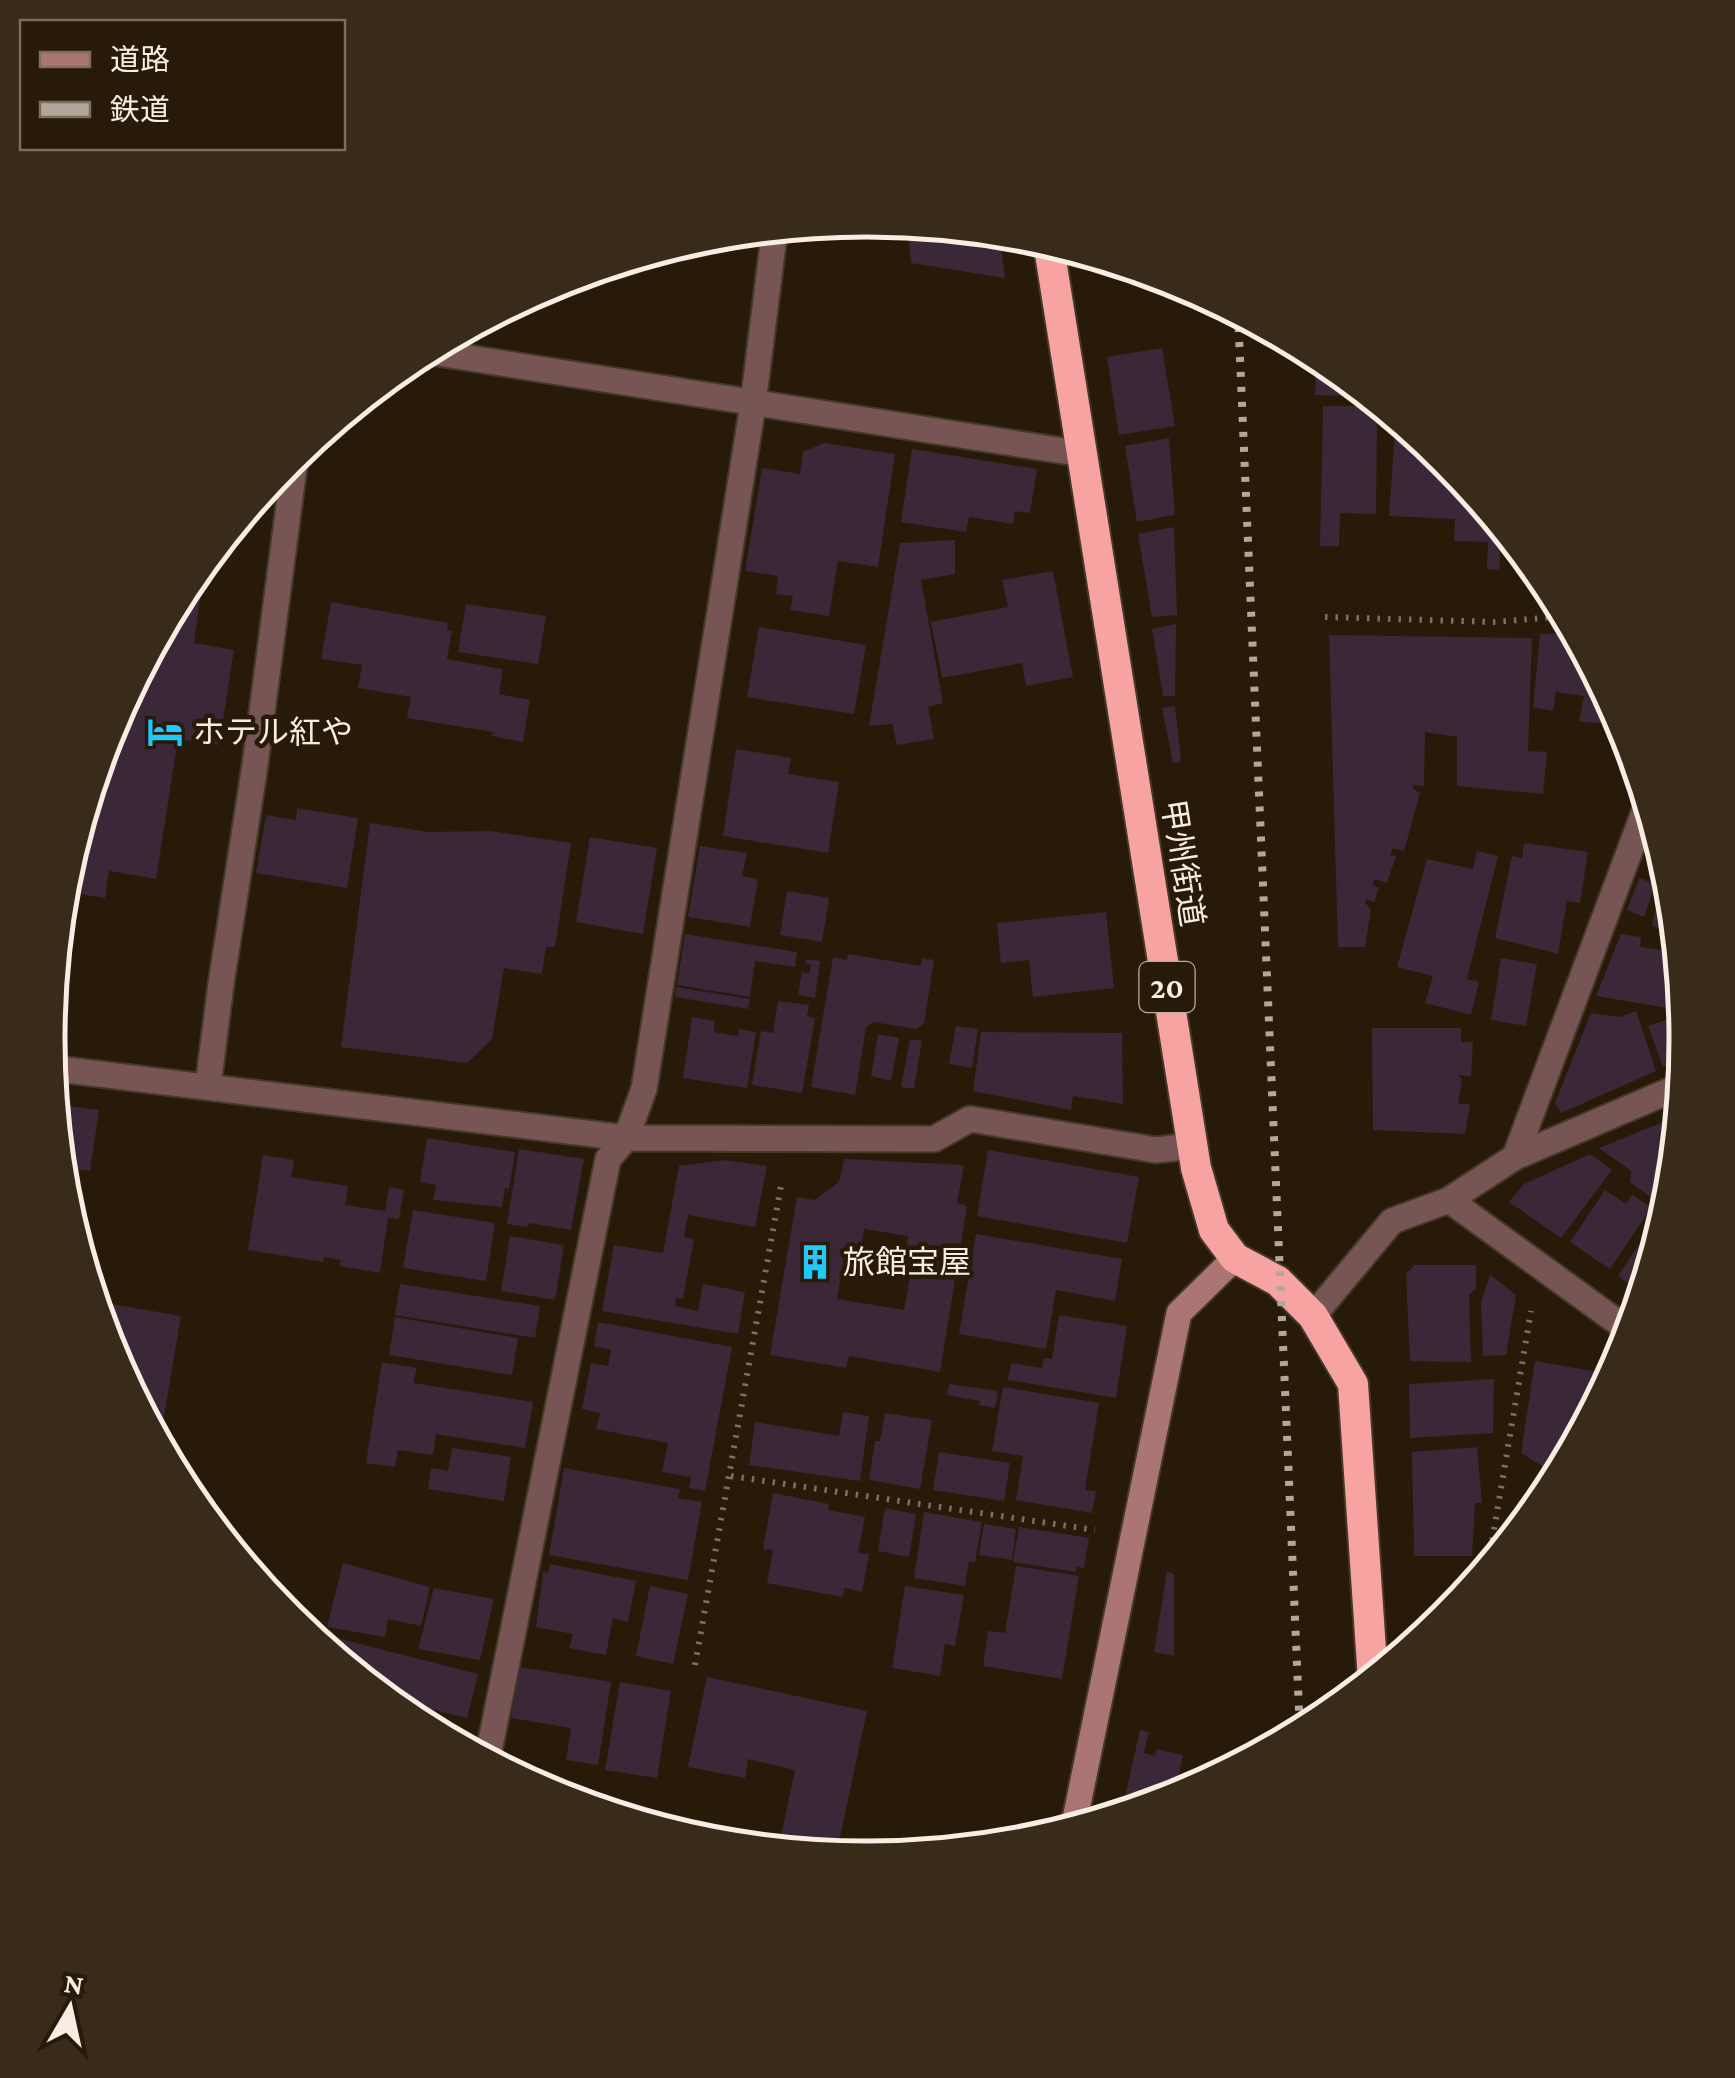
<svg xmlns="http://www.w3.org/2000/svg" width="1735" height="2078" font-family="'Crimson Pro','Noto Sans JP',serif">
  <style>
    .building { fill: #3a2737; fill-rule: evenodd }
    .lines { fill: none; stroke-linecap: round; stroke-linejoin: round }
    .lane-casing { stroke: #453827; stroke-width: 29 }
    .street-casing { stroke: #453827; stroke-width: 29 }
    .secondary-casing { stroke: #453827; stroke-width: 29 }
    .highway-casing { stroke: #453827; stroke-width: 34 }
    .path { stroke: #7d7061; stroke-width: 6; stroke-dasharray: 2.5 8; stroke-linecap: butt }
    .lane { stroke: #755; stroke-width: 25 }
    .street { stroke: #755; stroke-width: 25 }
    .secondary { stroke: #ab7574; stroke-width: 25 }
    .highway { stroke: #f7a3a2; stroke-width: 30 }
    .rail { stroke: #b2a79a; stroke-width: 8; stroke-dasharray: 5 10; stroke-linecap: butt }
    .labels { text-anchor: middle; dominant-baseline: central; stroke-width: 9; stroke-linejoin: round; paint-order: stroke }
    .shield { fill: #281a08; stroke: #b9aea1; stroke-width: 2.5 }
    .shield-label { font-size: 30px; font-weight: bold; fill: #f7ede2 }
    .poi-label { font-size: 32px; fill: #f7ede2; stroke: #281a08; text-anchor: start }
    .street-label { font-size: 32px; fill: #f7ede2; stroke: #281a08 }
    .rim { fill: none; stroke: #f7ede2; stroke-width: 5 }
  </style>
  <rect width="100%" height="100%" fill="#281a08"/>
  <path class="building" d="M907,223L990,231V234L909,235Z
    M1000,238L1005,278L911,263L909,241Z
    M1162,348L1175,426L1119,435L1107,357Z
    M1317,354L1324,358L1371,397L1315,395Z
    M1323,406H1372L1377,418L1376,514L1340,513L1339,546H1320Z
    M1396,417L1411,429L1409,450L1438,452L1502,525L1499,570L1487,569L1488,542L1454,541L1455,519L1389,516Z
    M1169,438L1175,515L1137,522L1125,446Z
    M824,443L895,454L878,567L838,561L829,616L790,610L793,596L776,594L778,576L745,571L762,468L800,474L803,452Z
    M912,449L1037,469L1030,513L1015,511L1013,524L969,517L966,532L901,522Z
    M1174,527L1177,615L1152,617L1138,534Z
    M955,540V574L921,580L943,703L928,707L934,739L897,745L892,724L869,726L900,543Z
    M206,558L194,643L234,650L219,745L178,739L156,879L109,871L105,898L62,891L110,725L186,583Z
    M1053,571L1073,677L1026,686L1022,663L942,678L931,622L1008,607L1002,580Z
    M331,602L448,623L447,630L452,631L447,659L503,669L499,694L530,700L523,742L492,736L493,732L407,718L411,697L358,688L362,665L321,659Z
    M466,604L546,616L538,664L458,652Z
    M1176,624L1175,696H1163L1152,629Z
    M759,627L866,645L854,714L747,697Z
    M1576,633L1624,724L1579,722L1584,696L1556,692L1553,711L1533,707L1540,634Z
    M1329,635L1532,638L1528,751L1547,752L1543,794L1457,786V737L1425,732L1424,786L1413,785V789L1420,793L1404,851L1393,848L1390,855L1396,856L1387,883L1375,879L1372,885L1379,888L1374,902L1367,899L1365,903L1371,909L1365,947H1338Z
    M1175,706L1181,762L1173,763L1162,708Z
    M736,749L791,758L788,774L839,782L828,853L723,836Z
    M297,808L358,818L347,888L256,873L266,815L296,820Z
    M370,823L429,832L490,831L571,843L555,947H546L542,974L504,968L492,1039L467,1063L341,1047Z
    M590,837L657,848L643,934L576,922Z
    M1524,843L1588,852L1580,903L1567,901L1558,954L1495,938L1512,856L1522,858Z
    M700,846L747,853L742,876L758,879L750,927L688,917Z
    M1477,851L1498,856L1467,979L1479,982L1471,1015L1425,1003L1433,976L1397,967L1427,859L1473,869Z
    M1663,875L1672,880L1677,932L1652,926Z
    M1639,878L1655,884L1644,917L1627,910Z
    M787,891L829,898L822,942L780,935Z
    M1106,912L1114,988L1033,997L1029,960L1001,963L997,923Z
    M685,934L797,952L795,967L755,961L750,997L677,985Z
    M1621,934L1641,937L1640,947L1679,953L1685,1011L1596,996Z
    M848,954L921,966L922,958L934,960L924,1024L916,1029L873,1022L866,1028L855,1095L811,1087L833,957L847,960Z
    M1501,958L1537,964L1526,1026L1491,1020Z
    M806,959L820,961L815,998L798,995L802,972L809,974L811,964H806Z
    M676,987L750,999L748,1009L675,997Z
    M778,1001L809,1005L807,1016L815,1018L802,1093L752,1085L761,1031L773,1033Z
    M1636,1011L1656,1071L1561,1113L1555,1103L1591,1013L1620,1017Z
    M692,1017L715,1021L714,1032L738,1036L739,1029L756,1032L747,1088L683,1078Z
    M1666,1020L1686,1025L1687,1040L1686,1056L1663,1067L1648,1026Z
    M956,1026L978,1029L972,1068L949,1064Z
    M1372,1028H1461V1042H1473L1471,1076L1458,1075L1462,1079L1458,1104H1470L1465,1134L1373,1130Z
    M981,1032L1122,1033L1123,1104L1073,1096L1071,1110L973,1091Z
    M878,1034L899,1038L891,1081L871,1076Z
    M910,1039L922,1041L914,1089L901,1087Z
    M54,1104L99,1110L90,1171L60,1167Z
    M1680,1115L1672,1200L1670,1204H1660L1630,1182L1631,1171L1599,1148Z
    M427,1138L515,1152L509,1189L505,1188L502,1207L433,1200L436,1185L420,1182Z
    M519,1149L584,1159L571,1230L529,1223L528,1227L507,1224Z
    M988,1150L1139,1177L1127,1243L977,1216Z
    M1590,1154L1612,1170L1561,1238L1509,1202L1524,1184Z
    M263,1155L294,1160L291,1177L348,1186L345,1205L385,1211L389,1187L404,1190L399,1219L388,1218L380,1273L339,1266L341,1260L324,1257L323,1262L248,1250Z
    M844,1159L964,1165L957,1203L967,1206L940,1372L849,1356L846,1368L770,1355L797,1197L815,1200L839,1182ZM864,1229L908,1236L902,1275L910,1277L904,1310L837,1299L846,1247L861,1249Z
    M724,1160L767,1166L755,1227L688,1215L684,1237L694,1239L683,1299L676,1298L675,1306L698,1311L703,1284L745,1292L738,1334L602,1311L614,1245L663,1253L679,1166Z
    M1605,1190L1626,1204L1632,1194L1651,1208L1610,1269L1570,1242Z
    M413,1210L495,1223L486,1281L403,1268Z
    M1657,1217L1665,1222L1643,1294L1618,1276Z
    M74,1234L86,1236L82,1261Z
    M976,1234L1122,1259L1115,1301L1056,1290L1046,1349L959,1334Z
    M510,1236L564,1245L555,1300L501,1291Z
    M1414,1265H1476V1289L1469,1295L1471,1362L1410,1361L1406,1274Z
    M1490,1275L1516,1295L1506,1355L1483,1356L1481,1302Z
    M400,1284L540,1306L535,1338L395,1315Z
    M105,1303L181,1316L163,1422L145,1419L110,1352L102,1325Z
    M1059,1315L1127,1326L1116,1398L1008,1380L1011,1363L1042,1368L1044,1358L1052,1359Z
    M395,1317L518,1338L512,1375L389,1355Z
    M598,1322L732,1347L705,1491L689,1488L691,1477L662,1472L668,1443L596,1429L600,1413L582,1409L591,1363L608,1366L611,1350L594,1346Z
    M1535,1361L1599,1372L1596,1397H1601L1559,1476L1521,1453Z
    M382,1362L417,1368L413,1383L533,1402L525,1448L436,1434L433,1455L398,1450L395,1467L366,1463Z
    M1494,1379L1493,1433L1410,1438L1409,1384Z
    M949,1384L998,1391L995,1408L979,1405L980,1401L947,1395Z
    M1003,1387L1099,1403L1085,1490L1096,1491L1092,1513L1016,1500L1023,1456L992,1451Z
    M843,1412L869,1416L860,1481L749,1465L755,1422L839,1436Z
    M885,1413L932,1420L920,1489L869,1480L875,1441H880Z
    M1477,1447L1482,1503H1475L1472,1556H1414L1412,1452Z
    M452,1448L511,1457L504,1501L428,1489L431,1468L448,1471Z
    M939,1452L1010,1463L1004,1501L933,1490Z
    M564,1468L680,1489L678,1498L702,1502L688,1580L549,1555Z
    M773,1493L829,1504L828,1510L865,1517L858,1553L869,1554L862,1592L844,1588L843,1597L767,1583L773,1550L763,1549Z
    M885,1508L916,1514L909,1557L878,1551Z
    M924,1512L982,1522L975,1562L969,1561L965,1586L914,1578Z
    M984,1524L1016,1529L1012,1560L979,1555Z
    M1019,1527L1089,1538L1084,1568L1077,1567L1076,1572L1013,1562Z
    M343,1563L430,1587L421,1626L388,1619L385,1637L327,1627Z
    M550,1564L636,1581L628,1622L613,1618L606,1655L569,1648L573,1634L536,1627L543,1572L548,1573Z
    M1016,1566L1079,1576L1062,1679L983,1666L988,1631L1005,1633Z
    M1167,1571L1174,1574V1656L1154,1652Z
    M650,1586L688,1594L673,1664L636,1656Z
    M905,1586L964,1595L955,1646L945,1644L940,1676L892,1668Z
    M434,1588L494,1599L480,1660L418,1649Z
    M329,1636L478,1674L467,1718L389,1699V1702L325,1650Z
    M520,1667L611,1682L598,1765L566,1760L571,1728L511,1718Z
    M707,1677L867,1711L836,1856L778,1850L795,1770L748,1759L745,1778L688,1767Z
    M620,1682L671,1691L657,1778L605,1770Z
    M1140,1730L1149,1732L1144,1753L1155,1756L1156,1749L1183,1755L1174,1799L1121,1815Z
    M880,1850L905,1854V1855L879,1858Z"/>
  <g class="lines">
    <defs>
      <path id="lane" d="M626,1138L934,1139L970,1119L1156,1150L1192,1146
        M487,1761L608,1159L626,1138L644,1089L753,404L775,228"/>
      <path id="street" d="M424,351L1083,454
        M50,1068L626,1138
        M208,1086L221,984L255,765L296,452
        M1515,1157L1648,802
        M1449,1200L1631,1332
        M1313,1316L1392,1221L1449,1200L1515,1157L1683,1085"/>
      <path id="secondary" d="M1073,1829L1179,1313L1235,1258"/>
      <path id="highway" d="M1048,241L1196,1168L1214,1230L1235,1258L1278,1281L1313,1316L1353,1384L1373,1680"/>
    </defs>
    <use href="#lane" class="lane-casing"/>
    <use href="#street" class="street-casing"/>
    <use href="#secondary" class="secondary-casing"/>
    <use href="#highway" class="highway-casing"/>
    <path class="path" d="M1325,617L1494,622L1567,616
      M731,1476L1095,1530
      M1487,1571L1531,1311
      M695,1665L782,1180"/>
    <use href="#lane" class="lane"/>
    <use href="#street" class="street"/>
    <use href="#secondary" class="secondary"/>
    <use href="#highway" class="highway"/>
    <path class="rail" d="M1238,312L1300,1733"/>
  </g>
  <defs>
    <symbol id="hotel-bare" viewBox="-9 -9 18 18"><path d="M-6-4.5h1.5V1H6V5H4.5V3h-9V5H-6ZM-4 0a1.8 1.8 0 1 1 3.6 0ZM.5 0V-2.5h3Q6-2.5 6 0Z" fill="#20c9fd" stroke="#281a08" stroke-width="2.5" paint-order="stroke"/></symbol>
    <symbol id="building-bare" viewBox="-9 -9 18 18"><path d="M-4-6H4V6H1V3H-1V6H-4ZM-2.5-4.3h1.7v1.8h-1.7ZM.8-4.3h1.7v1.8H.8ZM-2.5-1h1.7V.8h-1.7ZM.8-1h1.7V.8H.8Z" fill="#20c9fd" stroke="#281a08" stroke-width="2.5" paint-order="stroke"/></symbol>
  </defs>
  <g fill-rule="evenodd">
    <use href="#hotel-bare" x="140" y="707" width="50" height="50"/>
    <use href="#building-bare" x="790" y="1237" width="50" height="50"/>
  </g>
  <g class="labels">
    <rect class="shield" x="1139.5" y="962" width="55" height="50" rx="8"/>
    <g class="shield-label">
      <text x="1167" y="987">20</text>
    </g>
    <g class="poi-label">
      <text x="193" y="732">ホテル紅や</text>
      <text x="843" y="1262">旅館宝屋</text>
    </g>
    <g class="street-label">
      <text transform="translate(1183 863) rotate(81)">甲州街道</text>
    </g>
  </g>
  <path d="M0 0H1735V2078H0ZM65 1039a802 802 0 1 1 1604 0a802 802 0 1 1-1604 0Z" fill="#392b19" fill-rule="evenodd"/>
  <path class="rim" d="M65 1039a802 802 0 1 1 1604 0a802 802 0 1 1-1604 0Z"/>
  <rect x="20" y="20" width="325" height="130" fill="#281a08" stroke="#7b6e5f" stroke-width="2.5"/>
  <rect x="40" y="52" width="50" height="15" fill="#ab7574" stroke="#7b6e5f" stroke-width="2.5"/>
  <text x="110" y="70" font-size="30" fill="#f7ede2">道路</text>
  <rect x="40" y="102" width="50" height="15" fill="#b2a79a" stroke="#7b6e5f" stroke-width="2.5"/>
  <text x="110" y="120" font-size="30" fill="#f7ede2">鉄道</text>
  <g transform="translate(70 2008) rotate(9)" stroke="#281a08" stroke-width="8" paint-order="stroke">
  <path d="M0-8L18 38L0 25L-18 38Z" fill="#f7ede2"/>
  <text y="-15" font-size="28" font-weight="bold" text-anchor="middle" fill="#f7ede2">N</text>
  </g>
</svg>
